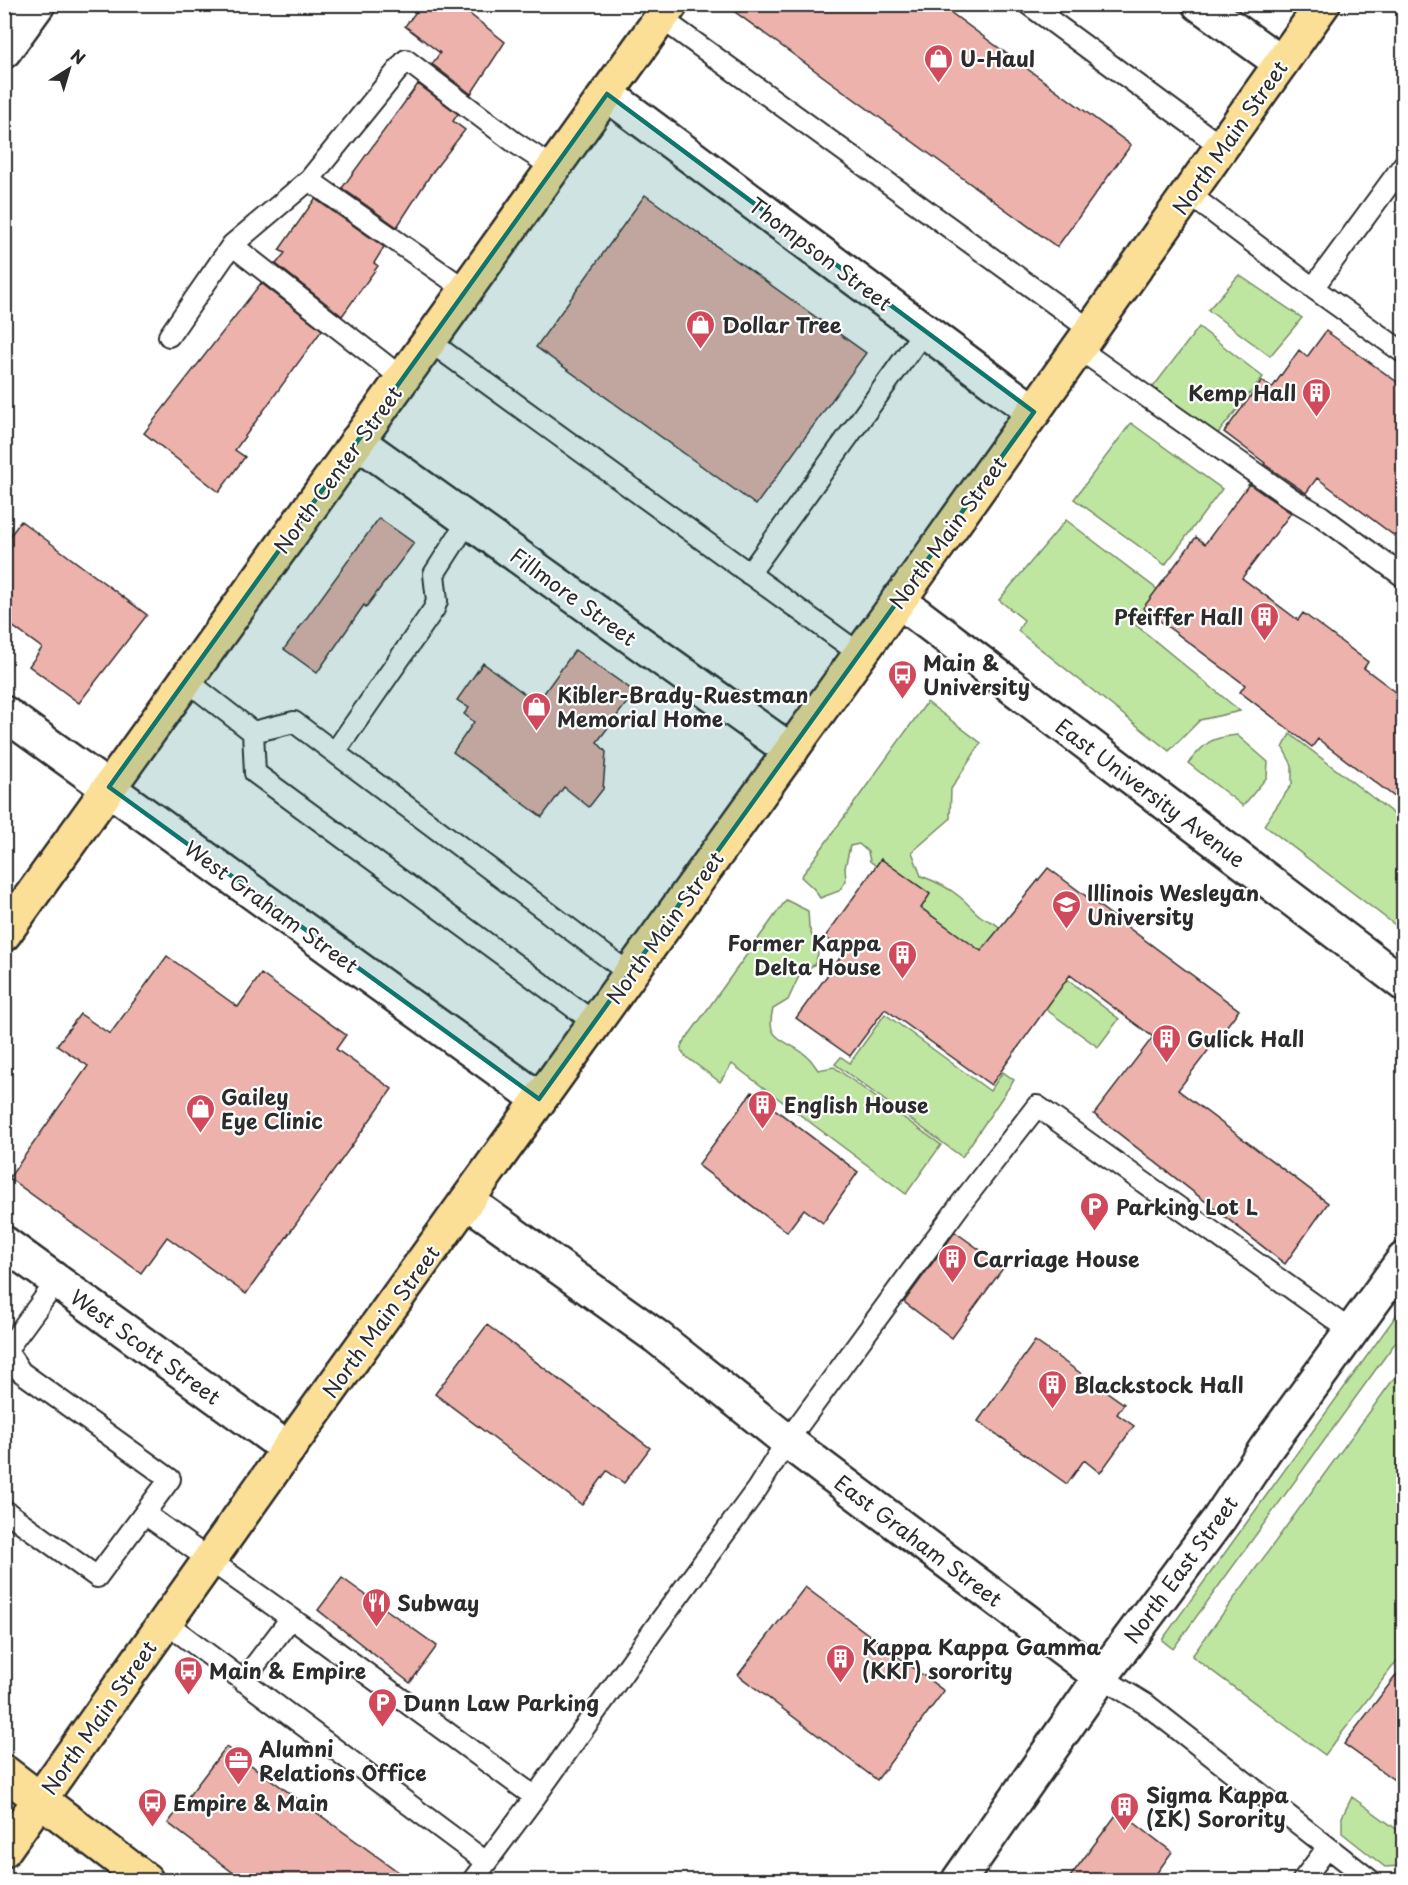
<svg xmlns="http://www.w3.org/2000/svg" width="1408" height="1885" font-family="'Playpen Sans',sans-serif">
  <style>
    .green { fill: #bfe6a1; stroke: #758866; stroke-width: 1.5 }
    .building { fill: #edb2ab; stroke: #2b2b2b; stroke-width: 1.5 }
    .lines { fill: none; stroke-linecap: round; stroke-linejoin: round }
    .service-casing { stroke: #2b2b2b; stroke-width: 24 }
    .minor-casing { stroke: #2b2b2b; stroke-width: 38 }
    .primary-casing { stroke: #2b2b2b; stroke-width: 38 }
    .service { stroke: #fff; stroke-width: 20 }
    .minor { stroke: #fff; stroke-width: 33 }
    .primary { stroke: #fbdf96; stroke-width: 33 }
    .marked { fill: #0f766e; fill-opacity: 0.2; stroke: #0f766e; stroke-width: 4.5; stroke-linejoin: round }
    .labels { text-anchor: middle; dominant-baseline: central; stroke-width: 4.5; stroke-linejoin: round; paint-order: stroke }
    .poi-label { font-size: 21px; font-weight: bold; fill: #2b2b2b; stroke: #fff; text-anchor: start }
    .street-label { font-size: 21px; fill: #2b2b2b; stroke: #fff }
  </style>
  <rect width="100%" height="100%" fill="#fff"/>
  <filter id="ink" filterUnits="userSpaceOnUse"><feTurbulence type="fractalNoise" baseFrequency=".0167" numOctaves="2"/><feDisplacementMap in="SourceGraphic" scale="12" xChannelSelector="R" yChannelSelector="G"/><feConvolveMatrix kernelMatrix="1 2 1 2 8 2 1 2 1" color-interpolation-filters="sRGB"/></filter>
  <g filter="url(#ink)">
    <path class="green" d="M1239,275L1302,318L1270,356L1208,310Z
      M1199,327L1263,377L1215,437L1150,391Z
      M1131,423L1222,489L1165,565L1074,499Z
      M1066,520L1158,590L1136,625L1240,711L1200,720L1169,751L1018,631L1024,620L999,600Z
      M927,702L981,743L951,789L950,819L912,852L921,876C935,881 948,887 960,897C975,909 975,916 994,923L1119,1019L1098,1047L1041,1006L944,925L921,908L930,894L881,859L876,866L870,861L868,852L859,844L850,846L845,868L846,881L839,891L820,898L814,889L801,877Z
      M1290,734L1403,821V931L1264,825L1292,784V765L1283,748Z
      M1237,735L1268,762L1267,777L1243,806L1188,763C1206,743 1208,738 1237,735Z
      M786,900L808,911L809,927L818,954L815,964L799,976L788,1000L773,1009C763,1044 791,1039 809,1058C812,1061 815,1066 818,1070L834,1067L941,1145L906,1194L732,1064L720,1082L685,1056L681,1050V1046Z
      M885,1014L990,1091L1003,1072L1014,1080L962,1157L835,1064L841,1057L850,1063Z
      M1403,1306V1332L1173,1649L1162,1640Z
      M1403,1366V1653L1325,1755L1192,1656Z
      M1352,1797L1403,1834V1862L1401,1866L1385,1867L1342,1833V1817Z"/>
    <path class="building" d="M422,4H457L505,42L471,94L432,64L440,53L405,26Z
      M724,4H939L1131,145L1057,247Z
      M418,84L458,114L453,121L465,130L431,174L397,227L342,188Z
      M645,195L866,353L756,505L536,347Z
      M315,199L384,247L374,263L378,266L342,316L276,264L285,253L279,250Z
      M261,283L322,330L235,450L245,457L219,492L144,433Z
      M1326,331L1404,387V543L1317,478L1306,493L1264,464L1265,463L1224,432L1262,381L1272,388L1299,350L1307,357Z
      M1249,484L1291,513L1242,578L1298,620L1303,613L1368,662L1364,668L1404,698V804L1318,739L1312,747L1240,692L1245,685L1143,608L1196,537L1205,544Z
      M379,518L414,543L366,607L364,605L317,673L284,649Z
      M21,521L147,615L79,703L29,666L42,648L4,620V544Z
      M575,650L635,692L597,742L606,752L603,789L589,807L564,787L542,817L453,752L474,722L464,714L469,708L457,700L483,663L537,703Z
      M881,859L930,894L921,908L981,951L1048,868L1239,1010L1178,1090L1328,1203L1285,1264L1094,1114L1153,1037L1070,975L991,1085L885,1009L850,1056L796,1018L845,951L825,937Z
      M167,956L238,1007L261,974L346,1035L336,1049L392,1089L246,1294L167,1237L141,1273L9,1178L88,1066L57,1045L80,1014L110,1034Z
      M752,1092L858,1172L823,1223L804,1209L787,1232L698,1165Z
      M955,1232L1004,1267L952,1338L904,1302Z
      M487,1325L650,1448L624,1483L607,1471L582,1505L435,1394Z
      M1035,1341L1124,1404L1117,1414L1134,1426L1100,1473L1084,1460L1067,1484L978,1421Z
      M342,1578L437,1646L410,1683L318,1610Z
      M805,1587L944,1691L877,1780L738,1675Z
      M1404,1665V1787L1344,1744Z
      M226,1747L411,1881H244L168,1823Z
      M1119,1811L1172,1852L1151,1881H1067Z"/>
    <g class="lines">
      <defs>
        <path id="service" d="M1028,4L1222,147
          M661,18L1092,331
          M309,180L466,290
          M1189,194L1313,288L1404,353
          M232,245L309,180L406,60L514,142L554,168
          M1313,288L1404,164
          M169,336L232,245L402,378
          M429,341L860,654
          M1079,349L1292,499L1321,516L1404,577
          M749,574L925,330
          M186,680L253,732L294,722L630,974
          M253,732L255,773L595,1023
          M335,752L434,609L437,601L434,574L468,521
          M4,1347L21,1372L170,1479L97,1577L4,1510
          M4,1353L57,1281
          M145,1514L291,1618
          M165,1622L486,1862
          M1101,1677L1147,1705L1370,1880
          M243,1681L291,1618L535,1797
          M473,1880L535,1797L655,1628L757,1489L787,1441L960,1205L1037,1106L1351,1331
          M1303,1880L1328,1847"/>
        <path id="minor" d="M1199,4L1281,63
          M4,51L38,4
          M607,94L1034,412
          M357,441L791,751
          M898,600L1404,984
          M4,713L539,1099
          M467,1201L657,1337L787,1441L1101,1677
          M4,1243L288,1449
          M959,1880L1101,1677L1219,1519L1265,1450L1404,1259"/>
        <path id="primary" d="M4,934L671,4
          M4,1772L146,1880
          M4,1850L288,1449L928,560L1323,4"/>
      </defs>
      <use href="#service" class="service-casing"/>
      <use href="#minor" class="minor-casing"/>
      <use href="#primary" class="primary-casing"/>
      <use href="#service" class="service"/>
      <use href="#minor" class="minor"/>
      <use href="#primary" class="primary"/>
    </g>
  </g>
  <path class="marked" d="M607,94L1034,412L539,1099L109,787Z"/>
  <defs>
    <symbol id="shop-pin" viewBox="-11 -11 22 30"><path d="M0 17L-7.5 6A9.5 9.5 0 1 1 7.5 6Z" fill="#d1495b" stroke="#fff"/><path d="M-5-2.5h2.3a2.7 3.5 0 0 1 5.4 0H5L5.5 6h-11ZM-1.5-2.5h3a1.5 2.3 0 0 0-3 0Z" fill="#fff"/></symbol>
    <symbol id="building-pin" viewBox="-11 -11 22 30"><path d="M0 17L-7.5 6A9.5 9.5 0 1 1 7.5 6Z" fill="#d1495b" stroke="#fff"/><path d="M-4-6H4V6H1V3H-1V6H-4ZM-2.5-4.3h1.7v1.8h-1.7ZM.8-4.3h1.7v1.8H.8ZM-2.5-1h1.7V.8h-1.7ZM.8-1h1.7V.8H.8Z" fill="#fff"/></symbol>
    <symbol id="bus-pin" viewBox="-11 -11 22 30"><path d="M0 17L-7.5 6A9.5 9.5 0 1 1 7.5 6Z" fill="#d1495b" stroke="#fff"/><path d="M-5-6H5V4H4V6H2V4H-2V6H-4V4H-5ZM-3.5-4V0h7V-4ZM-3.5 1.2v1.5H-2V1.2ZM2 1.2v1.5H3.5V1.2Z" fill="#fff"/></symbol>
    <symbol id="university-pin" viewBox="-11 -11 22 30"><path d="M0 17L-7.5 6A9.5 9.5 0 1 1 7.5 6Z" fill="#d1495b" stroke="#fff"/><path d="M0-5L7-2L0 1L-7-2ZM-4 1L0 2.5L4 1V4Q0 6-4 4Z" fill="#fff"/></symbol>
    <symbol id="parking-pin" viewBox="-11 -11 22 30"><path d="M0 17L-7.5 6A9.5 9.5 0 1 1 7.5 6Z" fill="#d1495b" stroke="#fff"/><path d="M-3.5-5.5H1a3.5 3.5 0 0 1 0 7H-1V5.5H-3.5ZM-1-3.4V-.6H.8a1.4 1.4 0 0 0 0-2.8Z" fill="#fff"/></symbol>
    <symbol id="restaurant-pin" viewBox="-11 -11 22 30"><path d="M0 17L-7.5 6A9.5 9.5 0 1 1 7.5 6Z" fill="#d1495b" stroke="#fff"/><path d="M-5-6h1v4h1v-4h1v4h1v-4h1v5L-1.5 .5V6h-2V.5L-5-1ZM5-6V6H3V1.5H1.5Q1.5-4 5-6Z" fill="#fff"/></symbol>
    <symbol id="office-pin" viewBox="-11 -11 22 30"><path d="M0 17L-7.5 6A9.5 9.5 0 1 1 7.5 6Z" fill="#d1495b" stroke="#fff"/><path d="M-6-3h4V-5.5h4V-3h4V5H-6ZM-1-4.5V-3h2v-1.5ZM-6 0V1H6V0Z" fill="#fff"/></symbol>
  </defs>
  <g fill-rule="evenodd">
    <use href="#shop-pin" x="922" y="42" width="33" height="45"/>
    <use href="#shop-pin" x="684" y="308" width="33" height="45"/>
    <use href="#building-pin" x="1300" y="376" width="33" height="45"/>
    <use href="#building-pin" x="1248" y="600" width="33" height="45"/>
    <use href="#bus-pin" x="886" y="658" width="33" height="45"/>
    <use href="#shop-pin" x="520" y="690" width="33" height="45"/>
    <use href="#university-pin" x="1050" y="888" width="33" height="45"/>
    <use href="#building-pin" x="886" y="938" width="33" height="45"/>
    <use href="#building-pin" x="1150" y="1022" width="33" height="45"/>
    <use href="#building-pin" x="746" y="1088" width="33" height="45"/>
    <use href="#shop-pin" x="184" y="1092" width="33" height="45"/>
    <use href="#parking-pin" x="1078" y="1190" width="33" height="45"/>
    <use href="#building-pin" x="936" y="1242" width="33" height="45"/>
    <use href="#building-pin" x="1036" y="1368" width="33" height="45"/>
    <use href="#restaurant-pin" x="360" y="1586" width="33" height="45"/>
    <use href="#building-pin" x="824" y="1642" width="33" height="45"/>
    <use href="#bus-pin" x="172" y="1654" width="33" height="45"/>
    <use href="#parking-pin" x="366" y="1686" width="33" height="45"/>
    <use href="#office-pin" x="222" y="1744" width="33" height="45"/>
    <use href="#bus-pin" x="136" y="1786" width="33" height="45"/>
    <use href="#building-pin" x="1108" y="1790" width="33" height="45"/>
  </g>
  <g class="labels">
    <g class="poi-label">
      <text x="960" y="58">U-Haul</text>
      <text x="722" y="324">Dollar Tree</text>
      <text x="1296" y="392" text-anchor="end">Kemp Hall</text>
      <text x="1243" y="616" text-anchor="end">Pfeiffer Hall</text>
      <text x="923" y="662">Main &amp;<tspan x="923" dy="24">University</tspan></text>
      <text x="557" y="694">Kibler-Brady-Ruestman<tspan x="557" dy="24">Memorial Home</tspan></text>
      <text x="1087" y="892">Illinois Wesleyan<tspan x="1087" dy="24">University</tspan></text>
      <text x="881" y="942" text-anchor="end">Former Kappa<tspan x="881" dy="24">Delta House</tspan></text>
      <text x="1187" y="1038">Gulick Hall</text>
      <text x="221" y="1096">Gailey<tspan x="221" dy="24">Eye Clinic</tspan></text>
      <text x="784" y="1104">English House</text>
      <text x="1116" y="1206">Parking Lot L</text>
      <text x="973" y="1258">Carriage House</text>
      <text x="1074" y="1384">Blackstock Hall</text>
      <text x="397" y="1602">Subway</text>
      <text x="862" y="1646">Kappa Kappa Gamma<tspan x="862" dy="24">(ΚΚΓ) sorority</tspan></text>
      <text x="209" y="1670">Main &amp; Empire</text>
      <text x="403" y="1702">Dunn Law Parking</text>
      <text x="259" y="1748">Alumni<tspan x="259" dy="24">Relations Office</tspan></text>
      <text x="1146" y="1794">Sigma Kappa<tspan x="1146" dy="24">(ΣΚ) Sorority</tspan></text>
      <text x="173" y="1802">Empire &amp; Main</text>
    </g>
    <g class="street-label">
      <text transform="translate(1229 137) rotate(-55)">North Main Street</text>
      <text transform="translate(821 253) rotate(37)">Thompson Street</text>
      <text transform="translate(337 469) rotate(-54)">North Center Street</text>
      <text transform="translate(947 532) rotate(-54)">North Main Street</text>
      <text transform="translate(574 596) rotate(36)">Fillmore Street</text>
      <text transform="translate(1151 792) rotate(37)">East University Avenue</text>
      <text transform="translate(272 906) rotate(36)">West Graham Street</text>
      <text transform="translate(664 927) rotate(-54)">North Main Street</text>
      <text transform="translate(380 1321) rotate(-54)">North Main Street</text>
      <text transform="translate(146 1346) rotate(36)">West Scott Street</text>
      <text transform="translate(919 1540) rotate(37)">East Graham Street</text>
      <text transform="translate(1180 1569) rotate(-54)">North East Street</text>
      <text transform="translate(98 1717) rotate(-55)">North Main Street</text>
    </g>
  </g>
  <rect width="1408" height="1885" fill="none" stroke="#fff" stroke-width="24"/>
  <rect x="12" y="12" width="1384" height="1861" fill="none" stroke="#2b2b2b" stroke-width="2" filter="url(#ink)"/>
  <g transform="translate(69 69) rotate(37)" stroke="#ffffff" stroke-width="4.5" paint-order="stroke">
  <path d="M0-4.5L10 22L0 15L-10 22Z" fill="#2b2b2b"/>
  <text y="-9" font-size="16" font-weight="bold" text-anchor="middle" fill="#2b2b2b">N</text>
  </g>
</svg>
